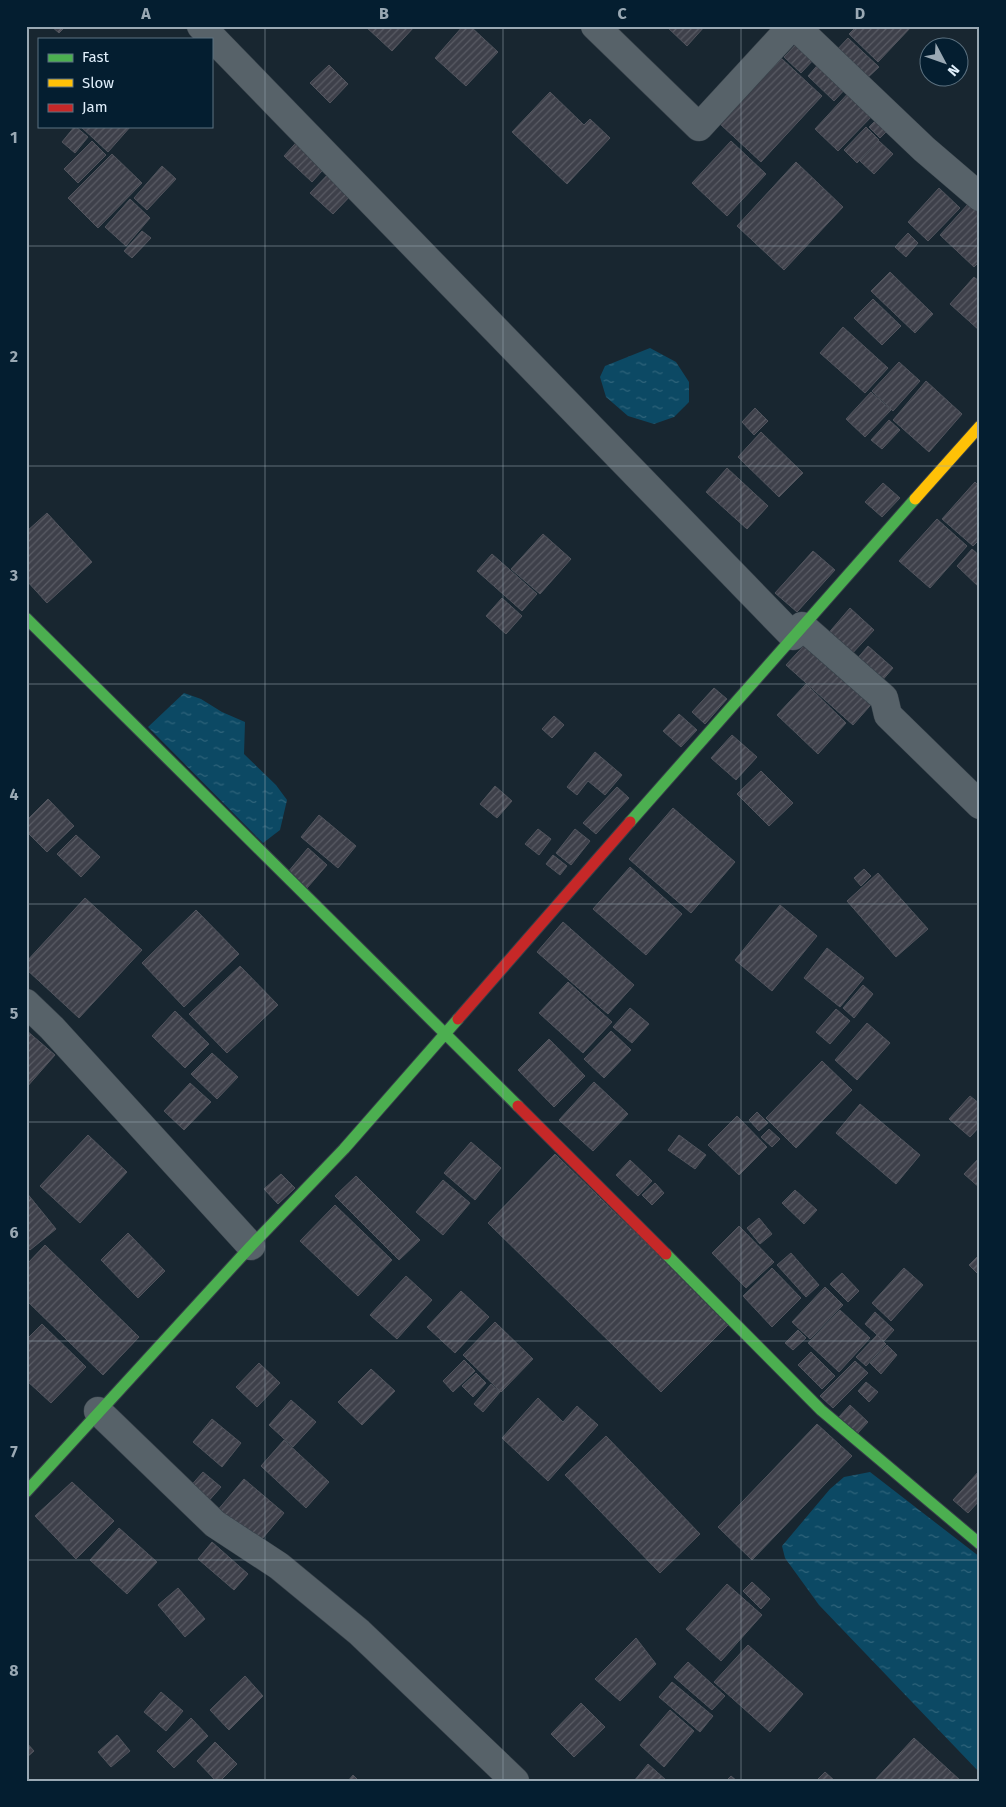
<svg xmlns="http://www.w3.org/2000/svg" width="1006" height="1807" font-family="'Fira Sans',sans-serif">
  <style>
    .water { fill: url(#water-ripples) }
    .building { fill: url(#building-hatch); stroke: #51545d }
    .lines { fill: none; stroke-linecap: round; stroke-linejoin: round }
    .street-casing { stroke: #364049; stroke-width: 29 }
    .fast-casing { stroke: #364049; stroke-width: 13 }
    .slow-casing { stroke: #364049; stroke-width: 13 }
    .jam-casing { stroke: #364049; stroke-width: 13 }
    .street { stroke: #576269; stroke-width: 28 }
    .fast { stroke: #4caf50; stroke-width: 11 }
    .slow { stroke: #ffc107; stroke-width: 11 }
    .jam { stroke: #c62828; stroke-width: 11 }
    .grid { fill: none; stroke: #9aa9b4; stroke-width: 1; stroke-opacity: 0.55 }
    .neatline { fill: none; stroke: #9aa9b4; stroke-width: 2 }
    .grid-label { font-size: 16px; text-anchor: middle; font-weight: bold; fill: #9aa9b4 }
  </style>
  <defs>
    <pattern id="water-ripples" width="26" height="14" patternUnits="userSpaceOnUse" patternTransform="scale(1.25)"><rect width="26" height="14" fill="#0c4964"/><path d="M2 4q2-2 4 0t4 0M15 11q2-2 4 0t4 0" fill="none" stroke="#2f647b"/></pattern>
    <pattern id="building-hatch" width="6" height="6" patternUnits="userSpaceOnUse" patternTransform="scale(1.25)"><rect width="6" height="6" fill="#3e404a"/><path d="M-1 1l2-2M0 6l6-6M5 7l2-2" fill="none" stroke="#5a5c65"/></pattern>
  </defs>
  <rect width="100%" height="100%" fill="#182630"/>
  <path class="water" d="M650,348L676,362L689,382V402L674,417L654,424L628,416L606,397L600,377L605,366Z
    M184,693L201,699L222,712L245,722L244,754L276,785L287,800L280,830L263,843L148,727Z
    M870,1472L980,1557V1773L819,1605L785,1558L782,1546L830,1489L844,1477Z"/>
  <path class="building" d="M51,26H66L59,33Z
    M365,26H415L392,51Z
    M463,26H470L498,52L466,86L435,58Z
    M666,26H705L687,46Z
    M857,26H912L878,62L849,34Z
    M848,38L879,67L864,81L834,53Z
    M800,40L817,56L801,73L784,57Z
    M781,58L822,96L761,162L720,124Z
    M822,60L849,85L834,101L808,76Z
    M329,65L348,84L330,103L310,83Z
    M853,88L877,111L838,151L815,129Z
    M550,92L584,125L590,119L610,138L567,184L512,132Z
    M879,117L890,128L880,138L869,127Z
    M75,126L88,137L75,153L62,142Z
    M80,126H131L108,152Z
    M866,127L879,140L857,163L844,150Z
    M303,135L331,161L312,182L284,156Z
    M92,141L106,155L78,183L64,169Z
    M731,141L766,174L727,216L692,183Z
    M879,141L893,154L874,174L860,161Z
    M112,154L142,183L98,228L68,198Z
    M796,162L843,207L784,270L737,226Z
    M162,166L176,179L147,210L134,198Z
    M334,168L357,189L333,214L310,193Z
    M939,188L960,208L928,241L908,222Z
    M130,199L150,218L126,246L105,227Z
    M969,203L980,213V261L974,267L940,235Z
    M142,231L151,238L132,258L124,251Z
    M908,233L918,243L906,257L895,247Z
    M890,272L933,314L915,333L871,291Z
    M974,277L980,282V331L950,304Z
    M873,299L901,326L882,345L854,318Z
    M843,327L888,368L865,393L820,353Z
    M899,362L920,381L893,411L872,391Z
    M926,381L962,414L929,452L893,420Z
    M871,392L891,410L865,437L846,419Z
    M755,408L768,421L754,435L742,422Z
    M889,420L900,430L882,449L871,440Z
    M761,432L803,473L779,497L738,457Z
    M727,468L768,506L747,529L706,492Z
    M975,482L980,487V539L973,546L942,519Z
    M883,483L900,498L882,517L865,502Z
    M47,513L92,562L47,603L26,580V532Z
    M937,519L967,546L930,588L899,561Z
    M543,534L571,559L540,594L511,569Z
    M972,549L980,556V588L957,566Z
    M813,551L835,570L797,612L775,593Z
    M492,554L537,594L522,611L477,571Z
    M502,598L522,616L506,634L486,616Z
    M850,608L874,630L849,657L826,636Z
    M810,639L876,699L853,725L786,665Z
    M868,646L893,668L880,683L855,661Z
    M806,684L846,723L818,754L777,715Z
    M714,688L727,699L705,724L692,712Z
    M679,714L697,730L681,747L663,731Z
    M554,716L564,725L552,738L542,729Z
    M732,735L757,757L736,780L711,758Z
    M595,752L622,775L605,795L588,781L577,795L567,787Z
    M761,771L793,803L769,826L737,794Z
    M495,786L512,801L497,818L480,804Z
    M617,787L629,798L596,834L583,823Z
    M48,799L74,826L47,852L26,831V821Z
    M673,808L735,862L691,913L629,859Z
    M319,815L356,846L338,868L301,837Z
    M538,829L551,839L539,855L525,844Z
    M575,829L590,841L571,865L556,853Z
    M76,835L100,857L81,877L57,854Z
    M308,848L327,865L307,888L288,872Z
    M553,855L567,866L560,875L546,864Z
    M630,867L682,914L646,955L593,909Z
    M864,869L871,876L861,886L854,878Z
    M878,873L928,929L896,957L847,901Z
    M85,898L142,950L79,1018L26,969V962Z
    M780,905L817,936L772,991L735,960Z
    M196,910L239,954L184,1007L142,963Z
    M563,922L634,985L608,1014L537,952Z
    M827,948L864,978L840,1007L804,978Z
    M240,966L278,1005L227,1053L189,1014Z
    M568,982L612,1022L583,1053L539,1013Z
    M863,985L873,994L854,1018L843,1008Z
    M630,1008L649,1024L632,1043L613,1027Z
    M836,1009L850,1021L830,1044L816,1032Z
    M175,1011L209,1044L185,1068L152,1036Z
    M867,1023L890,1043L857,1080L835,1060Z
    M26,1030L55,1055L26,1088Z
    M611,1031L631,1050L604,1078L584,1059Z
    M549,1039L585,1076L554,1107L518,1070Z
    M212,1053L238,1077L217,1099L191,1074Z
    M822,1061L852,1090L796,1148L766,1118Z
    M594,1082L628,1114L593,1151L559,1120Z
    M190,1083L211,1102L184,1130L164,1111Z
    M970,1096L980,1104V1126L970,1137L949,1119Z
    M860,1104L920,1155L896,1184L836,1133Z
    M757,1112L768,1123L759,1131L749,1120Z
    M737,1116L767,1147L739,1175L708,1145Z
    M769,1129L780,1139L772,1147L761,1137Z
    M88,1135L127,1172L80,1223L40,1186Z
    M679,1135L706,1155L695,1169L668,1150Z
    M471,1142L501,1168L475,1200L444,1173Z
    M555,1154L729,1324L661,1392L488,1223Z
    M980,1157V1188L964,1174Z
    M630,1160L652,1181L638,1196L616,1175Z
    M281,1174L295,1188L278,1204L264,1189Z
    M356,1176L420,1240L399,1260L335,1196Z
    M443,1180L470,1203L443,1235L416,1212Z
    M655,1183L664,1193L652,1205L642,1195Z
    M795,1190L817,1210L804,1224L782,1203Z
    M26,1192L56,1229L30,1250L26,1246Z
    M335,1205L392,1260L358,1296L300,1241Z
    M759,1218L772,1234L760,1244L747,1228Z
    M739,1226L774,1262L746,1288L712,1253Z
    M128,1233L165,1271L138,1298L101,1260Z
    M45,1245L139,1337L103,1375L26,1300V1265Z
    M791,1253L819,1285L806,1297L777,1265Z
    M980,1254V1276L969,1265Z
    M772,1268L801,1298L772,1327L743,1296Z
    M904,1268L923,1285L891,1321L872,1303Z
    M842,1273L859,1291L848,1302L830,1284Z
    M406,1276L432,1300L397,1339L370,1315Z
    M825,1287L843,1305L810,1339L792,1322Z
    M461,1291L489,1317L455,1353L427,1327Z
    M840,1310L870,1338L839,1372L808,1343Z
    M875,1312L894,1330L884,1341L865,1324Z
    M495,1322L533,1359L501,1392L463,1355Z
    M42,1324L86,1367L51,1403L26,1380V1340Z
    M798,1330L806,1338L793,1350L785,1343Z
    M877,1335L886,1344L866,1366L856,1357Z
    M887,1345L897,1355L881,1374L870,1363Z
    M811,1352L835,1376L822,1389L798,1365Z
    M464,1360L475,1371L453,1392L443,1381Z
    M855,1361L868,1373L833,1408L820,1396Z
    M259,1363L280,1383L257,1407L236,1387Z
    M371,1369L395,1391L362,1425L338,1402Z
    M476,1373L486,1383L473,1397L462,1386Z
    M866,1382L878,1392L869,1402L858,1391Z
    M491,1384L500,1392L483,1412L474,1404Z
    M538,1398L563,1422L577,1406L598,1425L548,1481L502,1438Z
    M291,1400L316,1422L293,1447L269,1425Z
    M850,1405L868,1422L856,1435L838,1418Z
    M212,1419L241,1443L222,1467L193,1442Z
    M817,1424L852,1456L752,1560L718,1527Z
    M606,1436L700,1534L660,1573L565,1475Z
    M284,1440L329,1482L306,1508L261,1466Z
    M980,1470V1500L968,1513L953,1500Z
    M203,1472L221,1487L206,1504L188,1489Z
    M244,1479L284,1513L257,1545L217,1511Z
    M72,1482L114,1521L76,1559L35,1516Z
    M119,1528L157,1562L127,1594L90,1560Z
    M212,1542L248,1574L234,1590L198,1559Z
    M752,1582L770,1599L761,1609L743,1591Z
    M727,1584L762,1615L721,1661L686,1629Z
    M178,1588L205,1619L185,1637L158,1605Z
    M636,1638L656,1664L620,1701L595,1679Z
    M748,1645L803,1694L770,1732L714,1682Z
    M688,1662L725,1696L712,1710L674,1677Z
    M245,1676L263,1696L229,1730L210,1710Z
    M672,1682L713,1716L700,1732L659,1697Z
    M161,1692L183,1711L166,1731L144,1712Z
    M581,1703L605,1727L574,1757L551,1734Z
    M670,1710L694,1731L664,1767L640,1745Z
    M191,1718L208,1736L174,1768L157,1751Z
    M117,1735L130,1751L111,1767L98,1752Z
    M914,1738L961,1781H874Z
    M26,1742L34,1751L26,1758Z
    M215,1742L237,1764L220,1781H216L197,1761Z
    M648,1764L666,1780L665,1781H634Z
    M825,1772L835,1781H816Z
    M353,1775L359,1781H348Z
    M731,1776L737,1781H726Z"/>
  <g class="lines">
    <defs>
      <path id="street" d="M201,26L793,636
        M595,26L699,127L792,26
        M795,26L924,149L980,197
        M802,626L884,698L888,715L980,805
        M26,1003L52,1028L251,1246
        M98,1411L215,1524L279,1566L359,1632L515,1781"/>
      <path id="fast" d="M26,618L518,1106
        M630,822L915,499
        M666,1254L821,1410L980,1544
        M26,1492L251,1246L344,1149L458,1019"/>
      <path id="slow" d="M915,499L980,426"/>
      <path id="jam" d="M458,1019L630,822
        M518,1106L666,1254"/>
    </defs>
    <use href="#street" class="street-casing"/>
    <use href="#fast" class="fast-casing"/>
    <use href="#slow" class="slow-casing"/>
    <use href="#jam" class="jam-casing"/>
    <use href="#street" class="street"/>
    <use href="#fast" class="fast"/>
    <use href="#slow" class="slow"/>
    <use href="#jam" class="jam"/>
  </g>
  <path class="grid" d="M265,26V1781M503,26V1781M741,26V1781M26,246H980M26,466H980M26,684H980M26,904H980M26,1122H980M26,1341H980M26,1560H980"/>
  <rect width="1006" height="1807" fill="none" stroke="#041e30" stroke-width="55"/>
  <rect x="38" y="38" width="175" height="90" fill="#041e30" stroke="#5c7281"/>
  <rect x="48" y="54" width="25" height="8" fill="#4caf50" stroke="#5c7281"/>
  <text x="82" y="62" font-size="15" fill="#e0effb">Fast</text>
  <rect x="48" y="79" width="25" height="8" fill="#ffc107" stroke="#5c7281"/>
  <text x="82" y="88" font-size="15" fill="#e0effb">Slow</text>
  <rect x="48" y="104" width="25" height="8" fill="#c62828" stroke="#5c7281"/>
  <text x="82" y="112" font-size="15" fill="#e0effb">Jam</text>
  <g transform="translate(944 62) rotate(131)"><circle r="24" fill="#041e30" stroke="#5c7281"/>
  <path d="M0-4L9 19L0 12L-9 19Z" fill="#9aa9b4"/>
  <text y="-8" font-size="14" font-weight="bold" text-anchor="middle" fill="#e0effb">N</text>
  </g>
  <rect x="28" y="28" width="950" height="1752" class="neatline"/>
  <g class="grid-label">
    <text x="146" y="19">A</text>
    <text x="384" y="19">B</text>
    <text x="622" y="19">C</text>
    <text x="860" y="19">D</text>
    <text x="14" y="143">1</text>
    <text x="14" y="362">2</text>
    <text x="14" y="581">3</text>
    <text x="14" y="800">4</text>
    <text x="14" y="1019">5</text>
    <text x="14" y="1238">6</text>
    <text x="14" y="1457">7</text>
    <text x="14" y="1676">8</text>
  </g>
</svg>
